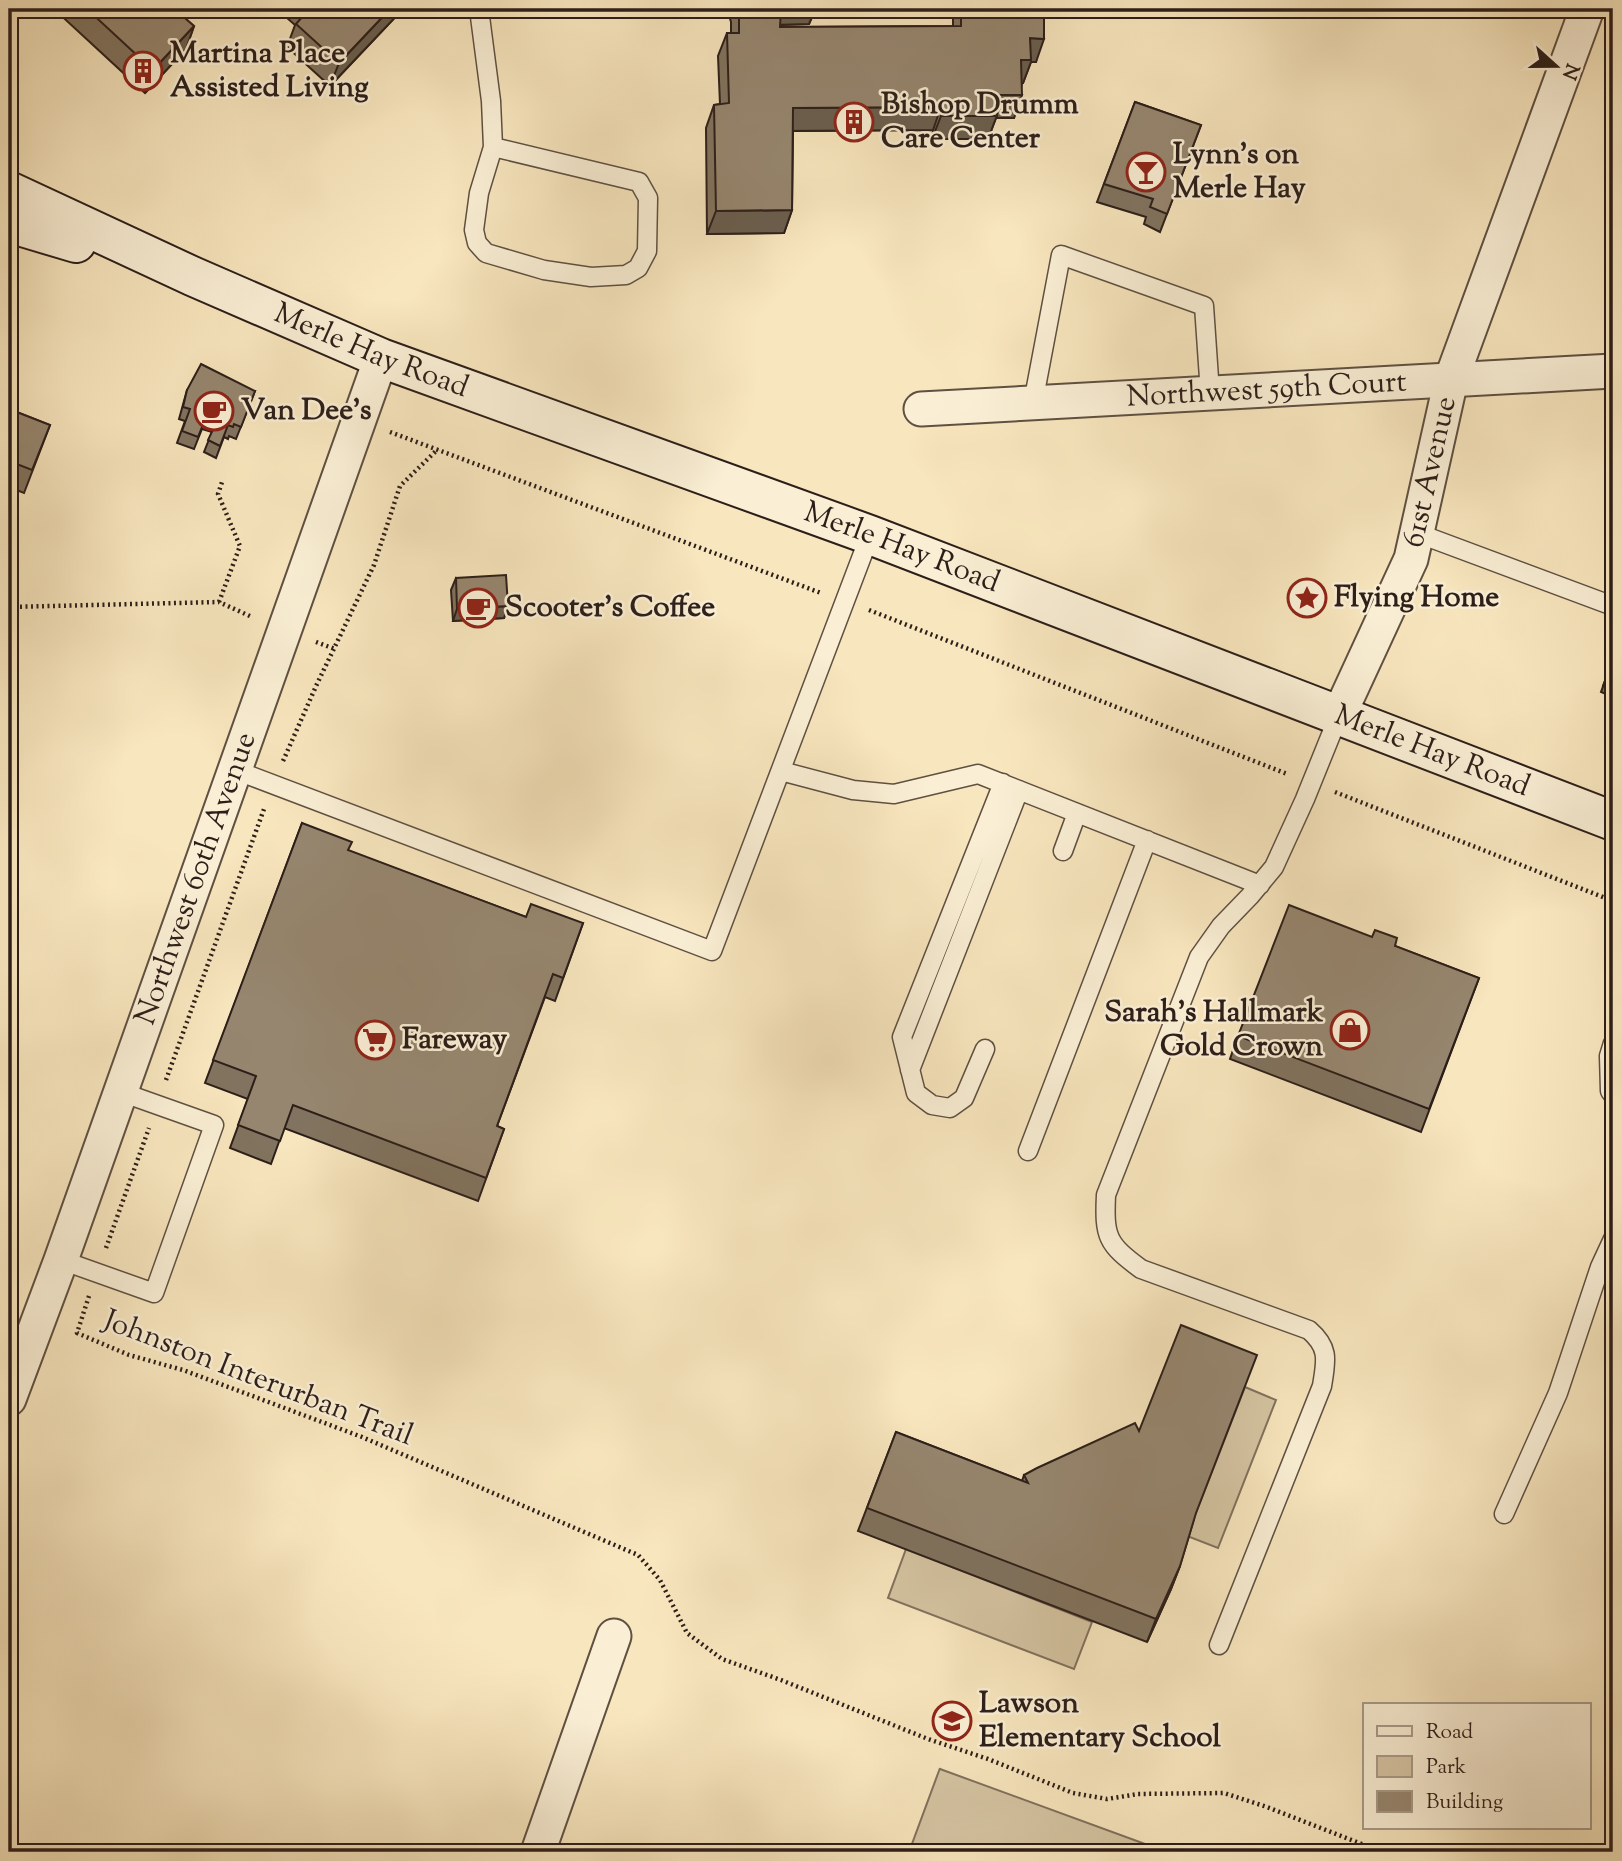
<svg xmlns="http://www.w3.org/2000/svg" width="1622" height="1861" font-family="'Sorts Mill Goudy',serif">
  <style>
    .green { fill: #d5c4a2; stroke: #80715e; stroke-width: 2 }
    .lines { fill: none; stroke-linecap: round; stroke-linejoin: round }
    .lane-casing { stroke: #5f5042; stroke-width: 21 }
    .street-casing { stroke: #5f5042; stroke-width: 37 }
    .secondary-casing { stroke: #2c1e19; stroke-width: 42 }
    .path { stroke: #2c1e19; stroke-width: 4.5; stroke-dasharray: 2 3.5; stroke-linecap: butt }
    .lane { stroke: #faefd5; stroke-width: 18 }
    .street { stroke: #faefd5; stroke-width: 33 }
    .secondary { stroke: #faefd5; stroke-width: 38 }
    .wall { fill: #81735f; stroke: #2c1e19; stroke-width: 2 }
    .shaded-wall { fill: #695e4e; stroke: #2c1e19; stroke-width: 2 }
    .building { fill: #96866f; stroke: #2c1e19; stroke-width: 2 }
    .labels { text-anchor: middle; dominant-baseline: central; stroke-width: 5; stroke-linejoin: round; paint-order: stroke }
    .poi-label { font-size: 30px; font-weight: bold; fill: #2c1e19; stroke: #faefd5; text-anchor: start }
    .street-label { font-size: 30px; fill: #2c1e19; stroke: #faefd5 }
  </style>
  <rect width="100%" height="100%" fill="#f8e6be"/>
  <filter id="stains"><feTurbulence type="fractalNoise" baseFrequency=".00286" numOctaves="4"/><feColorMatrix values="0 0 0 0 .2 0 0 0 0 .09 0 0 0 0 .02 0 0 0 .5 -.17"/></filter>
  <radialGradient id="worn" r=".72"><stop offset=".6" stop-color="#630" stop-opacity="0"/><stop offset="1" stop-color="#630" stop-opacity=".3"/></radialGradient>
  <path class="green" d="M1245,1387L1276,1400L1218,1548L1187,1536Z
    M906,1549L1092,1622L1074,1669L888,1598Z
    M940,1768V1769L1167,1852H909Z"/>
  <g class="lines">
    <defs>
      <path id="lane" d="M479,9L491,101L493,147L479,193L474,230L477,243L486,253L544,270L591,277L626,275L638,268L647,251L648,198L639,182L493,147
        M1033,403L1061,255L1204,306L1210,393
        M1417,533L1613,606
        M235,770L712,951L870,535
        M781,771L853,790L894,794L978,774L1260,885
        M1063,851L1077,813
        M1613,1043L1609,1056L1610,1091L1613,1095
        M985,1049L964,1098L950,1108L932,1105L916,1093L902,1037L1003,783
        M910,1070L1019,790
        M1028,1151L1147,840
        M61,1260L154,1293L214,1125L121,1092
        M1504,1514L1558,1393L1600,1267L1613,1239
        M1219,1645L1322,1386C1326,1361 1330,1348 1309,1330L1141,1269C1107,1244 1104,1237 1106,1195L1199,957L1221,926L1250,896L1274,867L1305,799L1339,715"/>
      <g id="street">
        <path id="s1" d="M921,409L1613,371"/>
        <path id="s2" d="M1339,715L1411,559L1451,380L1587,9"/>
        <path id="s3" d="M9,1399L61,1260L381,358"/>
        <path d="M538,1852L614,1636"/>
      </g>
      <g id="secondary">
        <path id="s4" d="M9,191L192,276L381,358L870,535L1613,821"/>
        <path d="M9,223L76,243"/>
      </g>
    </defs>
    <use href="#lane" class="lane-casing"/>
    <use href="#street" class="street-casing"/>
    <use href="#secondary" class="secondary-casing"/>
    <path class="path" d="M390,432L821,593
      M219,602L240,546L218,494L222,482
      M9,607L219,602L252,617
      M869,610L1287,774
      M316,642L335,649
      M283,761L317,684L374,565L400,486L438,449
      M1335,792L1613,901
      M166,1080L264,809
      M106,1248L149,1128
      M89,1296L77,1333L129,1355L183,1370L362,1437L638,1555L660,1580L687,1633L722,1659L781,1680L928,1739L988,1759L1073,1793L1107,1799L1138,1794L1224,1793L1267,1807L1382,1852"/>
    <use href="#lane" class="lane"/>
    <use href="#street" class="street"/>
    <use href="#secondary" class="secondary"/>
  </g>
  <path class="wall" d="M54,9H196L186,19L194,26L186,49L145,93Z
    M277,9H403L330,86L287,47L295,25Z
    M727,9H820L817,16L812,17L809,24L780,25V27L953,26V9H1044L1036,62H1031L1023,83H1022L1014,118H996L988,139H932L933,130L793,131L792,210L784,233L707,234L706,128L714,105L720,104L718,56L727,33H731V22Z
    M1135,102L1201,125L1160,232L1144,224L1146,217L1097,202Z
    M187,390L255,391L236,439L229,436L228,439L224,437L216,458L204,452L212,432L202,429L194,449L177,443L185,421L179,419Z
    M9,409L50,425L24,493L9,487Z
    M456,578L508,606L504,618L453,621L451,590Z
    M1613,659V697L1601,692Z
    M302,823L348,851L526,917L583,923L555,1001L545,997L497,1126L504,1129L478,1201L284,1128L271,1164L230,1148L248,1099L205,1083Z
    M1395,946L1479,978L1421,1132L1230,1059L1238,1036Z
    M896,1432L1022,1481L1024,1475L1194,1519L1180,1566L1171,1589L1147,1642L858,1531Z"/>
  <path class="shaded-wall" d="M183,9H196L171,36L179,13Z
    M390,9H403L330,86L339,63Z
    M779,9H820L817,16L812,17L809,24L773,25Z
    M194,26L186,49L145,93L153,70Z
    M1030,38L1044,39L1036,62H1031L1023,83H1013Z
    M997,95H1022L1014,118H996L988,139H932L941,116Z
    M941,107L933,130L785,131L793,108Z
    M792,210L784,233L707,234L716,211Z
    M508,606L504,618L453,621L457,609Z
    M1180,1566L1171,1589L1147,1642L1156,1619Z"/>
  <path class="building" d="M87,9H183L179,13L194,26L153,70Z
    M309,9H390L339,63L296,24Z
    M739,9H781L780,27L961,26V9H1044V39L1030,38L1031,60H1021L1022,95H997V116H941V107L793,108L792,210L716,211L714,105L729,103L727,33H739Z
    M1135,102L1201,125L1167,214L1150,207L1153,199L1104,184Z
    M201,364L255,391L241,427L234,424L233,427L228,425L220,446L208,440L217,421L206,417L198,437L182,431L190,409L183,407L187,390Z
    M9,409L50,425L32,470L9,461Z
    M506,575L508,606L457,609L456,578Z
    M1613,659V690L1603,686Z
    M302,823L352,842L348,850L526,917L531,904L583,923L563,978L553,974L497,1126L504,1129L486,1178L293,1105L280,1141L238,1125L256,1076L213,1060Z
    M1289,905L1372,937L1375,930L1397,938L1395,946L1479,978L1429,1109L1238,1036Z
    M1181,1325L1257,1355L1196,1513L1180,1566L1156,1619L867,1508L896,1432L1028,1483L1024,1475L1037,1468L1135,1423L1139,1431Z"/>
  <defs>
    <symbol id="building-ring" viewBox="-11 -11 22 22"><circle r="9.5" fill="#faefd5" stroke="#8f2418" stroke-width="1.5"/><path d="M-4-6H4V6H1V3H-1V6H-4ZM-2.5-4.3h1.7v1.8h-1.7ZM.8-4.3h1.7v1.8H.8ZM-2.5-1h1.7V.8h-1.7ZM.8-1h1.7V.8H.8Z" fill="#8f2418"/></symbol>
    <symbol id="bar-ring" viewBox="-11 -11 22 22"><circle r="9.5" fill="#faefd5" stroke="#8f2418" stroke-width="1.5"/><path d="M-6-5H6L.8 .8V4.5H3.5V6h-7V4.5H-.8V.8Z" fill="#8f2418"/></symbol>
    <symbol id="cafe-ring" viewBox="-11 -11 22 22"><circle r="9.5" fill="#faefd5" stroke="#8f2418" stroke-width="1.5"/><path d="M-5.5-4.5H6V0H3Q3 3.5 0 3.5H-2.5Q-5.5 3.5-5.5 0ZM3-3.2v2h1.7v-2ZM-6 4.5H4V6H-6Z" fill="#8f2418"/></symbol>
    <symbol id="sight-ring" viewBox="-11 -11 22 22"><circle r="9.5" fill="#faefd5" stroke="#8f2418" stroke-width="1.5"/><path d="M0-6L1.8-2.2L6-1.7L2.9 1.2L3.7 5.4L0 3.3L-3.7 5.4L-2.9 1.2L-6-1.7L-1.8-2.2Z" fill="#8f2418"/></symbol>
    <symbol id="shop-ring" viewBox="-11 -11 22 22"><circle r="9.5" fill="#faefd5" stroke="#8f2418" stroke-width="1.5"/><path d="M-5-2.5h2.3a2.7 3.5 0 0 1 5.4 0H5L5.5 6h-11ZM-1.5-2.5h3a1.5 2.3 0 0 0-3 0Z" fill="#8f2418"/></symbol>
    <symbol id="supermarket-ring" viewBox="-11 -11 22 22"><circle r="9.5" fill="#faefd5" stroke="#8f2418" stroke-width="1.5"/><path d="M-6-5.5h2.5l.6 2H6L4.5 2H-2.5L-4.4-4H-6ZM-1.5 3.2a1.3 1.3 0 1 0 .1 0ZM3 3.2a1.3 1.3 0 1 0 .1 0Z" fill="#8f2418"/></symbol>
    <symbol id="school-ring" viewBox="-11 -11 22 22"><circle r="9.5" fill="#faefd5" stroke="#8f2418" stroke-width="1.5"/><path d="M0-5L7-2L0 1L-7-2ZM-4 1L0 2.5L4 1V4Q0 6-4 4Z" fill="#8f2418"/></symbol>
  </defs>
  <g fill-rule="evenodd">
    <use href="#building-ring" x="121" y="49" width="44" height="44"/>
    <use href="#building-ring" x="832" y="100" width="44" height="44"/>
    <use href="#bar-ring" x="1124" y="150" width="44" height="44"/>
    <use href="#cafe-ring" x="192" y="389" width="44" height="44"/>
    <use href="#sight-ring" x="1285" y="576" width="44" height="44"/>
    <use href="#cafe-ring" x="456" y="586" width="44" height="44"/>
    <use href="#shop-ring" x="1328" y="1008" width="44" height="44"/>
    <use href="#supermarket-ring" x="353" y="1018" width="44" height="44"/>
    <use href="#school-ring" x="930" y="1699" width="44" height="44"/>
  </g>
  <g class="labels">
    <g class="poi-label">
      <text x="170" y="54">Martina Place<tspan x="170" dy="34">Assisted Living</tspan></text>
      <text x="881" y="105">Bishop Drumm<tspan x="881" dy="34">Care Center</tspan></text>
      <text x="1173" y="155">Lynn's on<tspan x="1173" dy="34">Merle Hay</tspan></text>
      <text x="241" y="411">Van Dee's</text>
      <text x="1334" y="598">Flying Home</text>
      <text x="505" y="608">Scooter's Coffee</text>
      <text x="1323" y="1013" text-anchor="end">Sarah's Hallmark<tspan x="1323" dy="34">Gold Crown</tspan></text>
      <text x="402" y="1040">Fareway</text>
      <text x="979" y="1704">Lawson<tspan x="979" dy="34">Elementary School</tspan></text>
    </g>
    <g class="street-label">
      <text stroke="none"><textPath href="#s4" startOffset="396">Merle Hay Road</textPath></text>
      <text stroke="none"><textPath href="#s1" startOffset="346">Northwest 59th Court</textPath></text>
      <text stroke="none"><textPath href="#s2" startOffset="261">61st Avenue</textPath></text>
      <text stroke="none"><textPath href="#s4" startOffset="962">Merle Hay Road</textPath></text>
      <text stroke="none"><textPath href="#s4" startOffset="1530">Merle Hay Road</textPath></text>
      <text stroke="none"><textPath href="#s3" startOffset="553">Northwest 60th Avenue</textPath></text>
      <text transform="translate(258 1379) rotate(21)">Johnston Interurban Trail</text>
    </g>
  </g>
  <rect width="1622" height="1861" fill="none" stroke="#f8e6be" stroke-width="35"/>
  <rect x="10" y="10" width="1601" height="1840" fill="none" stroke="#2c1e19" stroke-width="3.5"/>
  <rect x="18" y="18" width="1587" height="1826" fill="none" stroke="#2c1e19" stroke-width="2"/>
  <rect x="1363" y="1703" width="228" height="126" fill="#faefd5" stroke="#a89b8a" stroke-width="2"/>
  <rect x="1377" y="1726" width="35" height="10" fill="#faefd5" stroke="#a89b8a" stroke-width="2"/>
  <text x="1426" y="1738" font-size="21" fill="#2c1e19">Road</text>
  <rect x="1377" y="1756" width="35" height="21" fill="#d5c4a2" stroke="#a89b8a" stroke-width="2"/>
  <text x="1426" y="1773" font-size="21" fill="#2c1e19">Park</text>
  <rect x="1377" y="1791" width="35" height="21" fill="#96866f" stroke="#a89b8a" stroke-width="2"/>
  <text x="1426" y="1808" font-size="21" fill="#2c1e19">Building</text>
  <g transform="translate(1556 66) rotate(111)" stroke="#faefd5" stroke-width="5" paint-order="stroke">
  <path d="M0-5L12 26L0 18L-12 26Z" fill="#2c1e19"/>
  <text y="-10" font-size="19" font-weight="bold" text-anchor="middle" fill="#2c1e19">N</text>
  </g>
  <rect width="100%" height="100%" filter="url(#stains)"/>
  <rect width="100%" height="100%" fill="url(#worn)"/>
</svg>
